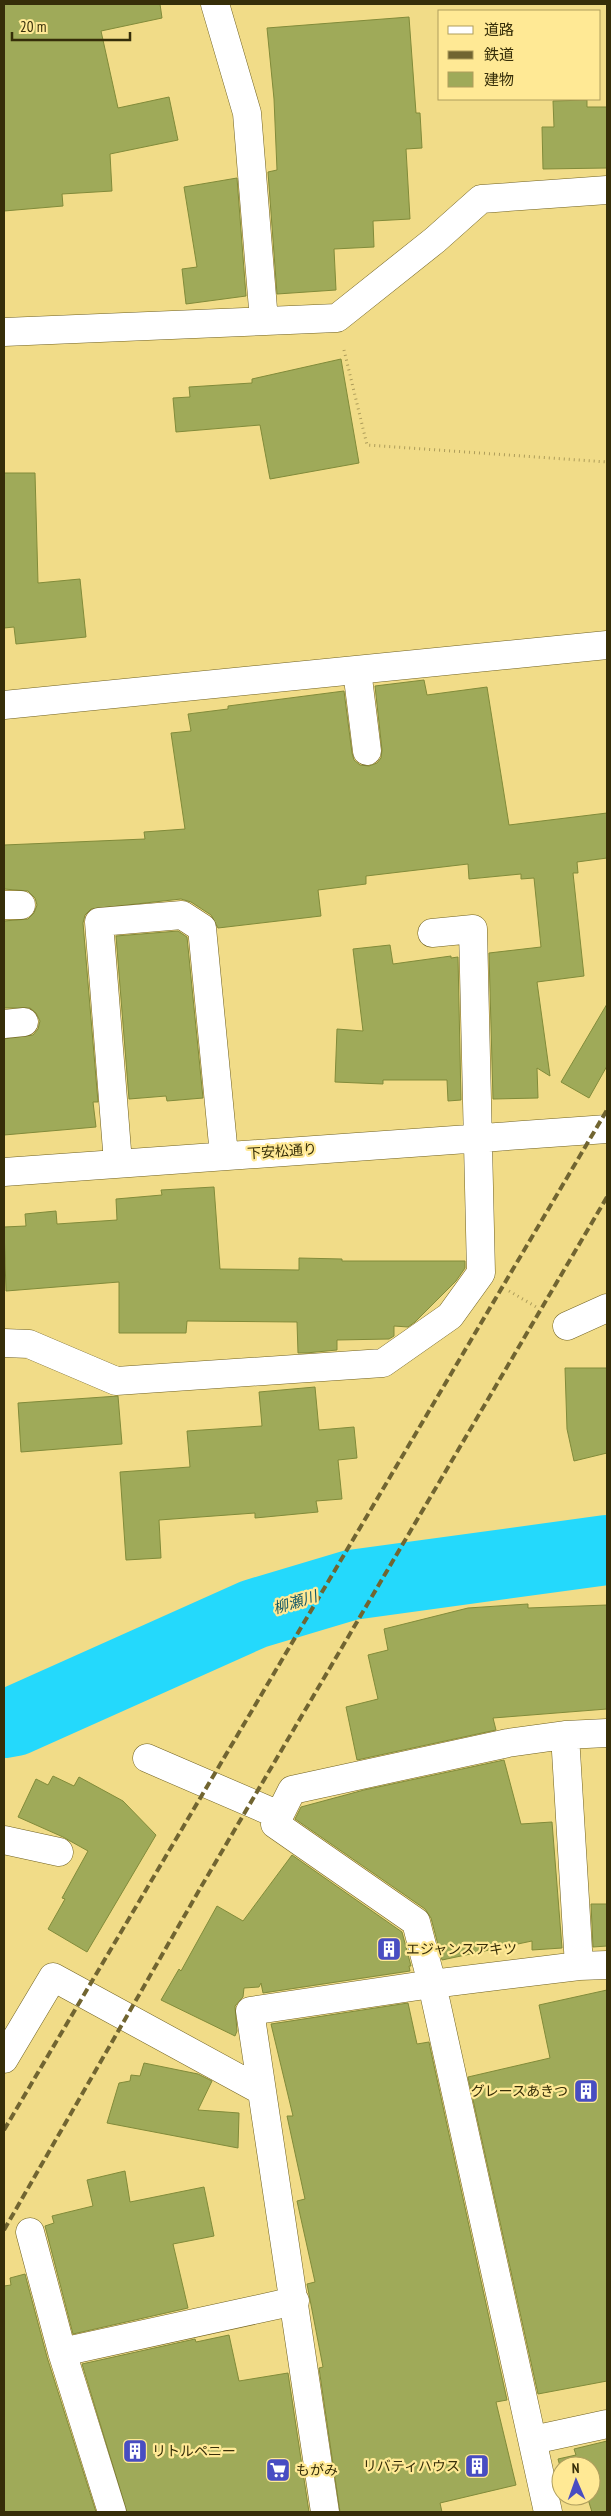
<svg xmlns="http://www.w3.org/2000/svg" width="611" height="2516" font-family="'PT Sans Narrow','Noto Sans JP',sans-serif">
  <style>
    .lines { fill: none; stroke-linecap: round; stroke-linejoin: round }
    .river { stroke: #24d9fc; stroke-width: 70 }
    .building { fill: #9faa59; stroke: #818b3a }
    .minor-casing { stroke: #706120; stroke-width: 29 }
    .path { stroke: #ad9c5a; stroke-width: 3; stroke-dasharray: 1 4; stroke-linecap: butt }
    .minor { stroke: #fff; stroke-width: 28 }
    .rail { stroke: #716531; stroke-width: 4; stroke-dasharray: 8 4; stroke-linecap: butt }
    .labels { text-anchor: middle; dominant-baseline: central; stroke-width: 4.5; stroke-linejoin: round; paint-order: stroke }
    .street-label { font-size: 14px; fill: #362e09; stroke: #ffe995 }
    .poi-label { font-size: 14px; fill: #362e09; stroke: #ffe995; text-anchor: start }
    .water-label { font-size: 15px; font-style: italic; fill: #155867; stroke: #ffe995 }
  </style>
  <rect width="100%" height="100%" fill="#f1dc88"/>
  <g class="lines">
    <path class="river" d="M4,1723L15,1721L254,1614L351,1585L607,1550"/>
  </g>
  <path class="building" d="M4,4H160L162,18L101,31L118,108L169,97L178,140L110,154L112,191L62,194L63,206L4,211Z
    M409,17L416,113H420L422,148L406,149L410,219L373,221L374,247L334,249L336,290L277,294L268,172L277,170L274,99L267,28Z
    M587,100V107H607V168L543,169L542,127H554L553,101Z
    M237,178L246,296L186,304L182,269L197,267L184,187Z
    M341,359L359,463L270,479L260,425L176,432L173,398L190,397L189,387L252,383V379Z
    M4,473H35L38,583L80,579L86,637L16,644L14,627L4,628Z
    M424,680L427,695L487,687L509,825L607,813V858L577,862L578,873H573L584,976L537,982L550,1076L537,1068L538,1098L493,1099L489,953L541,947L534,878L521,879V874L469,879L468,864L366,876V884L318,890L321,916L218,928L211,915L191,902L181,899L91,909L85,915L83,923L98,1102H93L96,1127L4,1135V1039L33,1035L38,1029L40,1021L36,1013L30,1008H4V921L28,919L34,913L37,905L35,898L28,891L4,889V845L145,839L144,832L185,829L171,733L191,731L188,714L228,709V706L344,691L352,753L354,760L360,765L369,766L377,763L381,758L382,750L375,686Z
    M178,931L187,937L203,1098L167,1101L166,1096L129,1099L116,936Z
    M390,945L393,964L451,956V958L458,957L461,1100L448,1101L447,1080H383V1084L335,1082L337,1029L363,1031L353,949Z
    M607,1004V1066L589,1098L561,1082Z
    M214,1187L220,1269L299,1270V1258L342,1259V1261H465V1268L456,1281L415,1322L408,1327L394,1326V1336L389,1339L337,1340V1350L306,1353H298L297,1322L187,1321L186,1333H119V1282L6,1291L4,1227L26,1226L25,1214L56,1211L57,1224L117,1220L116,1199L162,1195L161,1190Z
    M565,1368H607V1453L574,1461L567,1429Z
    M315,1387L319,1430L354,1427L357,1458L338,1460L342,1499L316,1501L318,1512L255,1518V1513L159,1520L161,1558L126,1560L120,1472L190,1467L187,1431L262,1426L259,1392Z
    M118,1396L122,1444L21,1452L18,1403Z
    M528,1604V1608L607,1605V1709L493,1718L496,1730L357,1760L346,1707L378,1699L368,1655L388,1650L384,1629L468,1608Z
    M504,1760L521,1824L552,1822L562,1948L532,1950V1941L442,1960L431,1918L425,1909L295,1819L301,1807L364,1790Z
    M53,1776L74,1786L79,1777L123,1801L156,1835L87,1952L48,1929L65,1899L62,1898L88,1851L63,1837L18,1817L36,1779L48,1785Z
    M292,1855L402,1932L411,1966H409L410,1971L263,1993L261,1983L259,1987L244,1988L243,1997L235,2006L237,2031L235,2036L161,2000L179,1969L181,1971L217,1906L243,1921Z
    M591,1904H607V1946L593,1947Z
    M607,1990V2381L538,2394L468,2077L550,2058L539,2005Z
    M408,2003L417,2044L429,2042L430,2047L507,2400L496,2402L516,2485L440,2503L442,2512H340L319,2368L323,2367L307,2284L315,2282L297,2201L305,2199L287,2116H293L271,2024Z
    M144,2063L198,2074L212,2081L198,2110L239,2113L238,2148L107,2123L119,2083L130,2081L131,2075L140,2076Z
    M125,2171L130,2202L204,2187L214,2236L173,2244L188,2308L73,2334L45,2226L54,2223L52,2216L93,2206L87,2180Z
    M25,2274L47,2357L96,2512H4V2286L11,2285L10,2278Z
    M229,2335L239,2381L288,2373L309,2512H127L82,2364L195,2339L196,2342Z
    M607,2441V2512H592L587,2496H591V2466H561V2470L558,2459L576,2455L574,2449Z"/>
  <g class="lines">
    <defs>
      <path id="minor" d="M215,4L247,113L264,321
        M4,332L337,318L435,240L481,199L607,190
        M357,670L367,751
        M4,705L607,645
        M4,905H21
        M4,1024L24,1022
        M118,1163L99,922L182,915L202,928L224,1155
        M4,1172L607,1129
        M567,1326L607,1308
        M4,1343L29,1344L116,1381L383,1363L450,1316L481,1273L473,929L432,933
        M147,1758L279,1815
        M4,1840L59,1852
        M579,1966L565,1735L607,1733
        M4,2059L53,1977L262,2091
        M30,2232L62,2352L112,2512
        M62,2352L295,2301
        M533,2440L607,2424
        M325,2512L250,2011L432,1984L579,1966L607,1965
        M548,2512L432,1984L416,1922L275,1824L292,1790L508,1743L565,1735"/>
    </defs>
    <use href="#minor" class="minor-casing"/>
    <path class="path" d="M344,350L367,445L607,462
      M509,1291L538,1308"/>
    <use href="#minor" class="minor"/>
    <path class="rail" d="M4,2130L607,1110
      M4,2230L201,1887L607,1197"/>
  </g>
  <defs>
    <symbol id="building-square" viewBox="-11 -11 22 22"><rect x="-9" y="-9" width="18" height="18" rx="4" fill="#484dc2" stroke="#ffe995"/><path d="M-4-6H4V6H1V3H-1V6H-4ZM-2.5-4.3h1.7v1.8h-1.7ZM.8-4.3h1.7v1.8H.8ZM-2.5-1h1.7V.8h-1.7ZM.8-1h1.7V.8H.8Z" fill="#fff"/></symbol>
    <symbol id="supermarket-square" viewBox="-11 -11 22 22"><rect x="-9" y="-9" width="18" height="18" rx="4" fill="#484dc2" stroke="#ffe995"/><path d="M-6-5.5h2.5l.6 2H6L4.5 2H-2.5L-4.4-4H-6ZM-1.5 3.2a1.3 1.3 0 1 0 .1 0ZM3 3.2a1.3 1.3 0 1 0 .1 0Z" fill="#fff"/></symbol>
  </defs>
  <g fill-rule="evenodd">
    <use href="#building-square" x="375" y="1935" width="28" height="28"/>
    <use href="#building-square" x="572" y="2077" width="28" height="28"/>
    <use href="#building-square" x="121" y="2437" width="28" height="28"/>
    <use href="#building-square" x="463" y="2452" width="28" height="28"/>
    <use href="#supermarket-square" x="264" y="2456" width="28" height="28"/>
  </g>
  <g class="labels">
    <g class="street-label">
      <text transform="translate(282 1151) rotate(-4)">下安松通り</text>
    </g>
    <g class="poi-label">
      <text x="406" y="1949">エジャンスアキツ</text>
      <text x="568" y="2091" text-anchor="end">グレースあきつ</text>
      <text x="152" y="2451">リトルペニー</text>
      <text x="460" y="2466" text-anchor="end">リバティハウス</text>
      <text x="296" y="2470">もがみ</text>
    </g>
    <g class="water-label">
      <text transform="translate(295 1602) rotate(-17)">柳瀬川</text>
    </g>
  </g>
  <rect width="611" height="2516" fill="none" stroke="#362e09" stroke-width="10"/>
  <rect x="438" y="10" width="162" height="90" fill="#ffe995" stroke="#af9e5d"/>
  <rect x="448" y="26" width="25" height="8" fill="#ffffff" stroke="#af9e5d"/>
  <text x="484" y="35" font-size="15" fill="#362e09">道路</text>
  <rect x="448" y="51" width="25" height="8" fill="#716531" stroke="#af9e5d"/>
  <text x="484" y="60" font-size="15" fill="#362e09">鉄道</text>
  <rect x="448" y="72" width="25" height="15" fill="#9faa59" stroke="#af9e5d"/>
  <text x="484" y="85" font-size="15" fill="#362e09">建物</text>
  <g transform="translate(576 2481) rotate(358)"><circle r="24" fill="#ffe995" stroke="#af9e5d"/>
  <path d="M0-4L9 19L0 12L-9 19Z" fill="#484dc2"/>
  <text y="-8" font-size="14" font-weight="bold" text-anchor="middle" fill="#362e09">N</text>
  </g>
  <path d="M12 32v8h118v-8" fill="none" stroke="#362e09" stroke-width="2.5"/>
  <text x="20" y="32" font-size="15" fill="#362e09" stroke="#ffe995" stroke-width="4" paint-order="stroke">20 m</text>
</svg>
